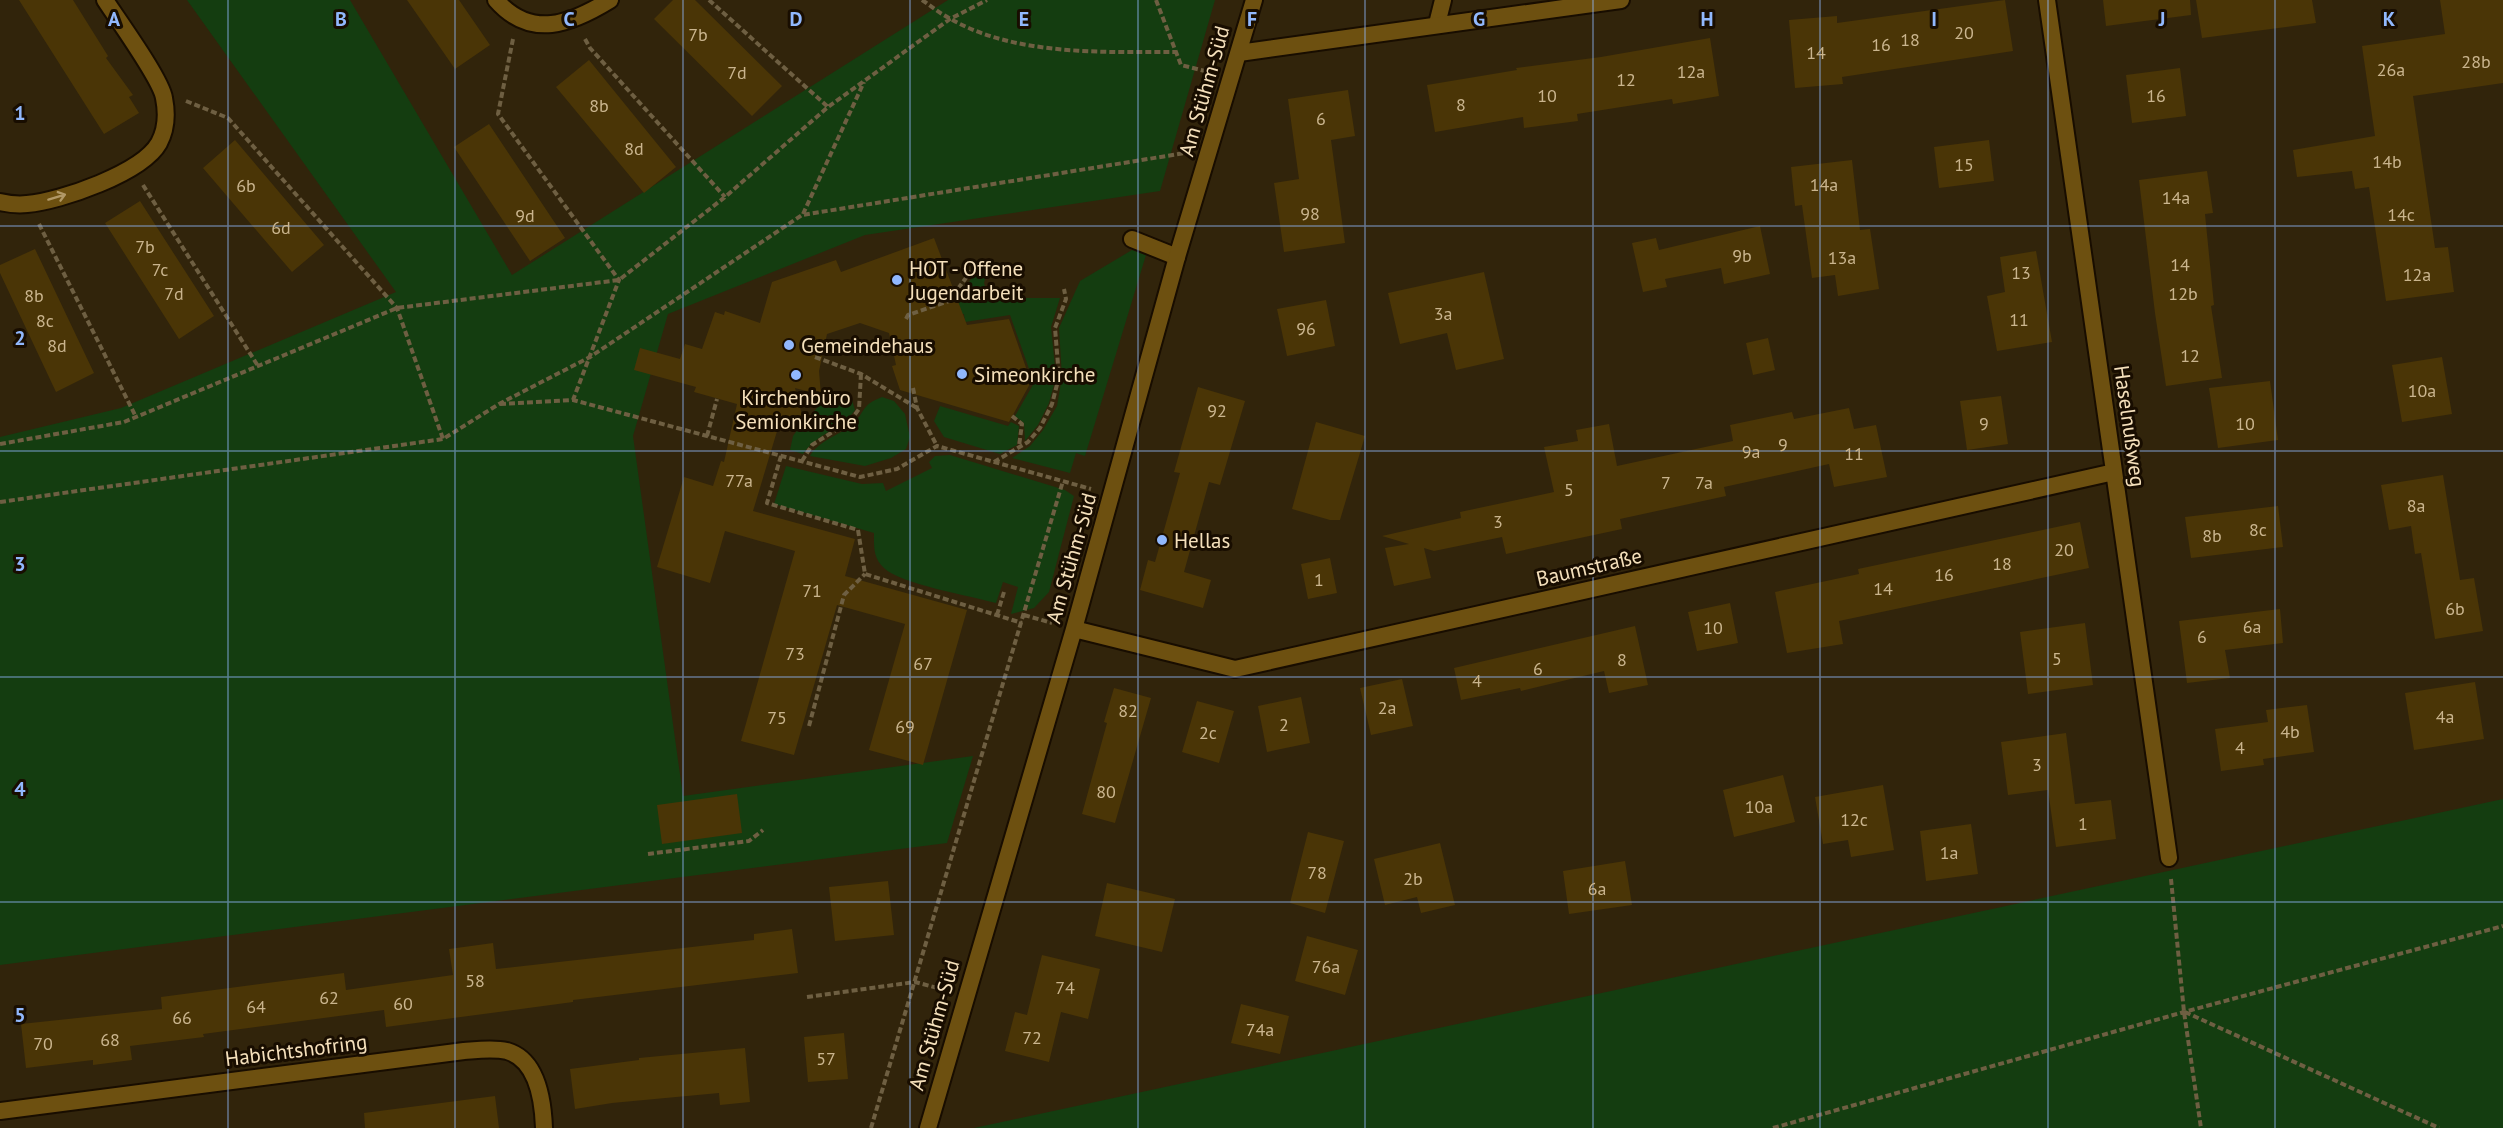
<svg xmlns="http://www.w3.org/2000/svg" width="2503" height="1128" font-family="'PT Sans',sans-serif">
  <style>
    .green { fill: #143d10 }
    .building { fill: #4a3506 }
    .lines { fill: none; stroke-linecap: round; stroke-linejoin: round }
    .service-casing { stroke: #180d00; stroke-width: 20 }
    .minor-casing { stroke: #180d00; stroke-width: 20 }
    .path { stroke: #6e5f42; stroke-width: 4; stroke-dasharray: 6 3; stroke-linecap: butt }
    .service { stroke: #6d5010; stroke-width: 16 }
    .minor { stroke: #6d5010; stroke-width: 16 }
    .oneway { stroke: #b19866 }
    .grid { fill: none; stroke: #91b8fd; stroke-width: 1.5; stroke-opacity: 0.55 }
    .poi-dot { fill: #91b8fd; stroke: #180d00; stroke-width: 2 }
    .labels { text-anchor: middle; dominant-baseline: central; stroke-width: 6; stroke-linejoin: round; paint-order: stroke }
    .number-label { font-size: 18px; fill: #cab58e }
    .street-label { font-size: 21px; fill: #f5e0bb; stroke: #180d00 }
    .poi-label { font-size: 21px; fill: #f5e0bb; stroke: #180d00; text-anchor: start }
    .grid-label { font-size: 20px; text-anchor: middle; font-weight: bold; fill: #91b8fd; stroke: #180d00; stroke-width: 6; stroke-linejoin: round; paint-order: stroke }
  </style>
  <rect width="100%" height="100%" fill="#31240b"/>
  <path class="green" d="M187,0H350L512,275L948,0H1215L1160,191L865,235L668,314L633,436L683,796L973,756L947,843L0,965V437L121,408L396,292Z
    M1132,250L1146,255L1085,456L1076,453L1070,473L1012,458L1030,446L1043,430L1057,406L1062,377L1059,328L1080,281Z
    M987,271L984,283L987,293L1003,298H1060L1051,327L1056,377L1049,403L1038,425L1025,441L1024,423L1015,416L1034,383L1010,315L965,322L964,314L953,315L956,302L975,273Z
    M843,394L852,400L855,410C842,429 816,434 803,454L790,450L793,436L798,429L807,427C811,409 825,398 843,394Z
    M882,397L894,401L905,414L910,437L906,449L891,458L865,466L810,456C818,441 838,436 851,425C867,412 859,406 882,397Z
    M940,406L1008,426L1011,422L1019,426L1017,445L1000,454L944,437L934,421Z
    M950,455L1065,490L1074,496L1049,592L1034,608L1011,614L1018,587L1003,582L996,603C971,596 900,584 884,568C873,558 874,547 874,533L774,504L786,466L862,484L883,483L886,491L932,468L929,462L935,456Z
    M2503,799V1128H974Z"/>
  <path class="building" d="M19,0H73L108,56L106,58L133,95L129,97L139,113L104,134Z
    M407,0H459L490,45L455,69Z
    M673,0H695L782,86L752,116L654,19Z
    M2005,0L2013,51L1842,77L1843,84L1795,88L1789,20L1837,16V23Z
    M2103,0H2190L2191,15L2106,26Z
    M2196,0H2312L2316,23L2202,38Z
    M2440,0H2503V83L2413,96L2435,248L2448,247L2454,292L2386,301L2369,187L2355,189L2352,171L2297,177L2293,150L2375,136L2362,46L2445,34Z
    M1710,38L1719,96L1673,104L1672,99L1577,114L1578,121L1524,128L1523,117L1435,132L1427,85L1517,70L1516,68L1601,57Z
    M589,60L676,167L644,193L556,87Z
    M2180,68L2186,116L2132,123L2126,75Z
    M1348,90L1355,136L1331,140L1345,243L1284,252L1274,183L1299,179L1288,99Z
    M489,124L565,238L530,261L454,147Z
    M235,140L324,245L292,272L203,168Z
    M1989,140L1994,181L1939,188L1934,147Z
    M1852,160L1860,230L1870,229L1879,289L1838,296L1835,275L1812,278L1802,205L1795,206L1791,167Z
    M2207,171L2213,213L2205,214L2214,305L2211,306L2222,378L2166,386L2155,313L2139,180Z
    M140,201L214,316L179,339L105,223Z
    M1760,226L1770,274L1724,284L1721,268L1665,279L1667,287L1643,292L1632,243L1656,238L1659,250Z
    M934,238L967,325L1009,319L1031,382L1009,422L900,390L892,366L896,365L889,333L860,323L827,334L819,371L821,395L795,388L804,423L781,418L753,511L855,539L845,576L967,610L923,765L869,750L905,624L837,605L794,755L741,741L795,551L725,531L710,583L657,567L684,477L713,486L721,461L724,462L737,404L694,392L696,387L634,370L640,348L680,359L685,344L702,349L715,312L724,315L725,311L760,323L772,282L836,260L841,272Z
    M35,249L94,373L56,392L0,273V265Z
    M2036,251L2052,342L1997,351L1987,296L2005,292L2000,257Z
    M1484,272L1504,359L1456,370L1447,333L1400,344L1388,293Z
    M1326,300L1335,346L1287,356L1277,309Z
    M1768,338L1775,370L1753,375L1746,343Z
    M2442,357L2452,414L2402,422L2392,365Z
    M2270,381L2278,440L2218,448L2209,388Z
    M1198,387L1245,401L1220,485L1209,482L1184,572L1211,580L1203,608L1140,590L1148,560L1155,562L1180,473L1174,472Z
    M2001,396L2008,444L1967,450L1960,401Z
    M1849,408L1854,429L1876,425L1887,477L1834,487L1829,464L1724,487L1726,496L1620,519L1622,529L1506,554L1502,537L1434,551L1424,548L1431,578L1394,586L1385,548L1409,544L1382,536L1461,518L1460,512L1554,492L1544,447L1578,441L1576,430L1609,424L1617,466L1733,441L1730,425L1792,412L1794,419Z
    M1316,422L1365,436L1340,520H1330L1292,509Z
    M2443,475L2460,580L2474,578L2483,631L2435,639L2421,553L2415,554L2411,526L2389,530L2381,485Z
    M2278,506L2283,547L2191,558L2185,517Z
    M2080,522L2089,568L1839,621L1843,644L1787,653L1775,592L1859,574L1858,569Z
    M1330,558L1337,593L1308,599L1301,564Z
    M1730,603L1738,643L1697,651L1688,612Z
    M2280,609L2283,643L2225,650L2230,678L2187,683L2179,621Z
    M2085,623L2093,685L2028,694L2020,632Z
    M1635,626L1648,685L1609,693L1604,671L1521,691L1520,688L1461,700L1454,668Z
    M1402,679L1413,726L1371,735L1360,688Z
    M2475,682L2484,739L2414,750L2405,693Z
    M1114,688L1151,698L1115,823L1082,814L1107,723L1104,722Z
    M1301,697L1310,743L1267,752L1258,706Z
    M1197,701L1234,711L1219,763L1182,752Z
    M2307,705L2314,752L2263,759L2264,765L2221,771L2215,729L2268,722L2266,710Z
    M2066,733L2075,804L2111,800L2116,839L2056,847L2048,790L2008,795L2001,742Z
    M1783,775L1795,822L1734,837L1723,790Z
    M1883,785L1894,850L1851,857L1848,840L1823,844L1815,797Z
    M737,794L742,833L662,844L657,805Z
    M1971,824L1978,874L1926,881L1920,831Z
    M1308,832L1344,841L1325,913L1290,903Z
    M1440,843L1455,905L1421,913L1417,897L1385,905L1374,859Z
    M1625,861L1632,905L1569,914L1563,871Z
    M888,881L894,935L835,941L829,887Z
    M1107,883L1175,899L1162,952L1095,936Z
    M792,929L798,973L573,1000V1002L386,1027L384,1010L203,1034L204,1037L130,1046L132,1060L93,1065V1060L26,1068L21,1024L162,1009L161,997L344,973L346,990L453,975L449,949L493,943L496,969L754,940V934Z
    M1307,936L1358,950L1345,995L1295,981Z
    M1042,955L1100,969L1088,1019L1061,1012L1049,1062L1005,1051L1015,1012L1027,1015Z
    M1241,1004L1289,1016L1280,1054L1231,1043Z
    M844,1033L848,1079L808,1082L804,1037Z
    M745,1048L750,1102L720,1105L719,1093L612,1103L575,1109L570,1069L639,1060V1058Z
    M495,1096L499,1128H365L364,1113Z"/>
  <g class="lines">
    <defs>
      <path id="service" d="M1437,24L1443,0
        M1132,239L1177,257"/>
      <path id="minor" d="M496,0C531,40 571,24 610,0
        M2047,0L2169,858
        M1239,53L1621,0
        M0,202C9,204 18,205 27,204C61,201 142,173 159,143C166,130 167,113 164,98C161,79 118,20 105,0
        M1074,629L1235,669L2114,472
        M0,1111L464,1051C478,1050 493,1048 507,1051C538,1060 543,1101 544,1128
        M928,1128L1074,629L1177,257L1254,0"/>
    </defs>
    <use href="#service" class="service-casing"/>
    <use href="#minor" class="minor-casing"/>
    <path class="path" d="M709,0L828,107
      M922,0C931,6 939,13 949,18C1014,56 1103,52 1176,52
      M1156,0L1181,65L1209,72
      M513,39L498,114L619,280L573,400
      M585,39L590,48L725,197
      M186,101L228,118L397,308L443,439
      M143,185L258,366
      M803,214L864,82
      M39,224L136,417
      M906,319L908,315L949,301L971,271
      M815,357L861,374L917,408
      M913,388L917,408L937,446
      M500,404L573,400L860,477L897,469L937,446L1091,489
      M1012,416L1022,424L1019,446
      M707,436L717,399
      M0,444L124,422L397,308L619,280L725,197L828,107L950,19L987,0
      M781,456L767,503L858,530L865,574L1022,623
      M802,461L812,445L850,421L859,409L861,374
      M994,462L1028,442L1040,428L1052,404L1059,377L1055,328L1066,299L1064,289
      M0,502L443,439L499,404L590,357L802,215L1185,153
      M997,615L1004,592
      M1024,615L1052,623
      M809,726L844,595L865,574
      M648,854L749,841L763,830
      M2171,879L2184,1012L2201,1128
      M807,997L915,982L945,990
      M2185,1012L2439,1128
      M871,1128L1063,481
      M1773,1128L2184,1012L2503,926"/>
    <use href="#service" class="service"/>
    <use href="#minor" class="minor"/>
  </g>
  <defs><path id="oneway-shaft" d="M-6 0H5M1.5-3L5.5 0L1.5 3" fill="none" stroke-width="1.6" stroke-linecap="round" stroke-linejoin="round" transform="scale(1.5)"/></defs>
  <use class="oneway" href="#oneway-shaft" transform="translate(57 197) rotate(-17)"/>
  <path class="grid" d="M228,0V1128M455,0V1128M683,0V1128M910,0V1128M1138,0V1128M1365,0V1128M1593,0V1128M1820,0V1128M2048,0V1128M2275,0V1128M0,226H2503M0,451H2503M0,677H2503M0,902H2503"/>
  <g class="poi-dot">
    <circle cx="897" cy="280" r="6"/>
    <circle cx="789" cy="345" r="6"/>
    <circle cx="962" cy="374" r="6"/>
    <circle cx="796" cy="375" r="6"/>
    <circle cx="1162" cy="540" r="6"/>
  </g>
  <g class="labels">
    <g class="number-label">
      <text x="1964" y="32">20</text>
      <text x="698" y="34">7b</text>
      <text x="1910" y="39">18</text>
      <text x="1881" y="44">16</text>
      <text x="1816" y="52">14</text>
      <text x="2476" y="61">28b</text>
      <text x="2391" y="69">26a</text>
      <text x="1691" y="71">12a</text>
      <text x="737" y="72">7d</text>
      <text x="1626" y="79">12</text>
      <text x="1547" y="95">10</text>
      <text x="2156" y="95">16</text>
      <text x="1461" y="104">8</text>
      <text x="599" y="105">8b</text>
      <text x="1321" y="118">6</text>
      <text x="634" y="148">8d</text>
      <text x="2387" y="161">14b</text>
      <text x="1964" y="164">15</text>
      <text x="1824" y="184">14a</text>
      <text x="246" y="185">6b</text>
      <text x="2176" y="197">14a</text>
      <text x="1310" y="213">98</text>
      <text x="2401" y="214">14c</text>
      <text x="525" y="215">9d</text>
      <text x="281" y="227">6d</text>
      <text x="145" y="246">7b</text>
      <text x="1742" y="255">9b</text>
      <text x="1842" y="257">13a</text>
      <text x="2180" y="264">14</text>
      <text x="160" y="269">7c</text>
      <text x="2021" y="272">13</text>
      <text x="2417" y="274">12a</text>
      <text x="174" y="293">7d</text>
      <text x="2183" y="293">12b</text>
      <text x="34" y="295">8b</text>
      <text x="1443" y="313">3a</text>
      <text x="2019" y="319">11</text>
      <text x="45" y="320">8c</text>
      <text x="1306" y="328">96</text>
      <text x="57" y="345">8d</text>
      <text x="2190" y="355">12</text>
      <text x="2422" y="390">10a</text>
      <text x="1217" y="410">92</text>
      <text x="1984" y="423">9</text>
      <text x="2245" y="423">10</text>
      <text x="1783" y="444">9</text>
      <text x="1751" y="451">9a</text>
      <text x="1854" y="453">11</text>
      <text x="739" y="480">77a</text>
      <text x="1666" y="482">7</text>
      <text x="1704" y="482">7a</text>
      <text x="1569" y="489">5</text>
      <text x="2416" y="505">8a</text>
      <text x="1498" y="521">3</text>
      <text x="2258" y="529">8c</text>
      <text x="2212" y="535">8b</text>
      <text x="2064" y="549">20</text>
      <text x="2002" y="563">18</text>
      <text x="1944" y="574">16</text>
      <text x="1319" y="579">1</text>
      <text x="1883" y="588">14</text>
      <text x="812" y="590">71</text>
      <text x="2455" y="608">6b</text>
      <text x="2252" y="626">6a</text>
      <text x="1713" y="627">10</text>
      <text x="2202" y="636">6</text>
      <text x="795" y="653">73</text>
      <text x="2057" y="658">5</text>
      <text x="1622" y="659">8</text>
      <text x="923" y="663">67</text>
      <text x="1538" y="668">6</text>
      <text x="1477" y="680">4</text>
      <text x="1387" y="707">2a</text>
      <text x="1128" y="710">82</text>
      <text x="2445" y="716">4a</text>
      <text x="777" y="717">75</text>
      <text x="1284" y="724">2</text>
      <text x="905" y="726">69</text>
      <text x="2290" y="731">4b</text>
      <text x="1208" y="732">2c</text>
      <text x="2240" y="747">4</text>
      <text x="2037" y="764">3</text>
      <text x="1106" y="791">80</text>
      <text x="1759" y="806">10a</text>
      <text x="1854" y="819">12c</text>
      <text x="2083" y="823">1</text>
      <text x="1949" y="852">1a</text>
      <text x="1317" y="872">78</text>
      <text x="1413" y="878">2b</text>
      <text x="1597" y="888">6a</text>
      <text x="1326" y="966">76a</text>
      <text x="475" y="980">58</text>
      <text x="1065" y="987">74</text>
      <text x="329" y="997">62</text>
      <text x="403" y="1003">60</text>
      <text x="256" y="1006">64</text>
      <text x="182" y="1017">66</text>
      <text x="1260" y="1029">74a</text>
      <text x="1032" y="1037">72</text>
      <text x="110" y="1039">68</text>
      <text x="43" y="1043">70</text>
      <text x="826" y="1058">57</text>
    </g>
    <g class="street-label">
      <text transform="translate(1204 91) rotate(-74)">Am Stühm-Süd</text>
      <text transform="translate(2130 426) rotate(82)">Haselnußweg</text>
      <text transform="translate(1071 558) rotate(-74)">Am Stühm-Süd</text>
      <text transform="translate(1589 567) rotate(-13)">Baumstraße</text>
      <text transform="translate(934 1025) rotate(-74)">Am Stühm-Süd</text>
      <text transform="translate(296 1050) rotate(-7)">Habichtshofring</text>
    </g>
    <g class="poi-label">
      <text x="909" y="268">HOT - Offene<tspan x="909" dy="24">Jugendarbeit</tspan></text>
      <text x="801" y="345">Gemeindehaus</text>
      <text x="974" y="374">Simeonkirche</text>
      <text x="796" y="397" text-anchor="middle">Kirchenbüro<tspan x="796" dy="24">Semionkirche</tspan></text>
      <text x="1174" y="540">Hellas</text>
    </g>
  </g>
  <g class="grid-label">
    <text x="114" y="26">A</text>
    <text x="341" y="26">B</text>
    <text x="569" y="26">C</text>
    <text x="796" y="26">D</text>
    <text x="1024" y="26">E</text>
    <text x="1252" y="26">F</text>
    <text x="1479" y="26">G</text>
    <text x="1707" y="26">H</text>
    <text x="1934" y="26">I</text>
    <text x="2162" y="26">J</text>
    <text x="2389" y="26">K</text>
    <text x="20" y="120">1</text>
    <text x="20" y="345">2</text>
    <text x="20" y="571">3</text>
    <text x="20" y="796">4</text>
    <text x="20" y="1022">5</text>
  </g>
</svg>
